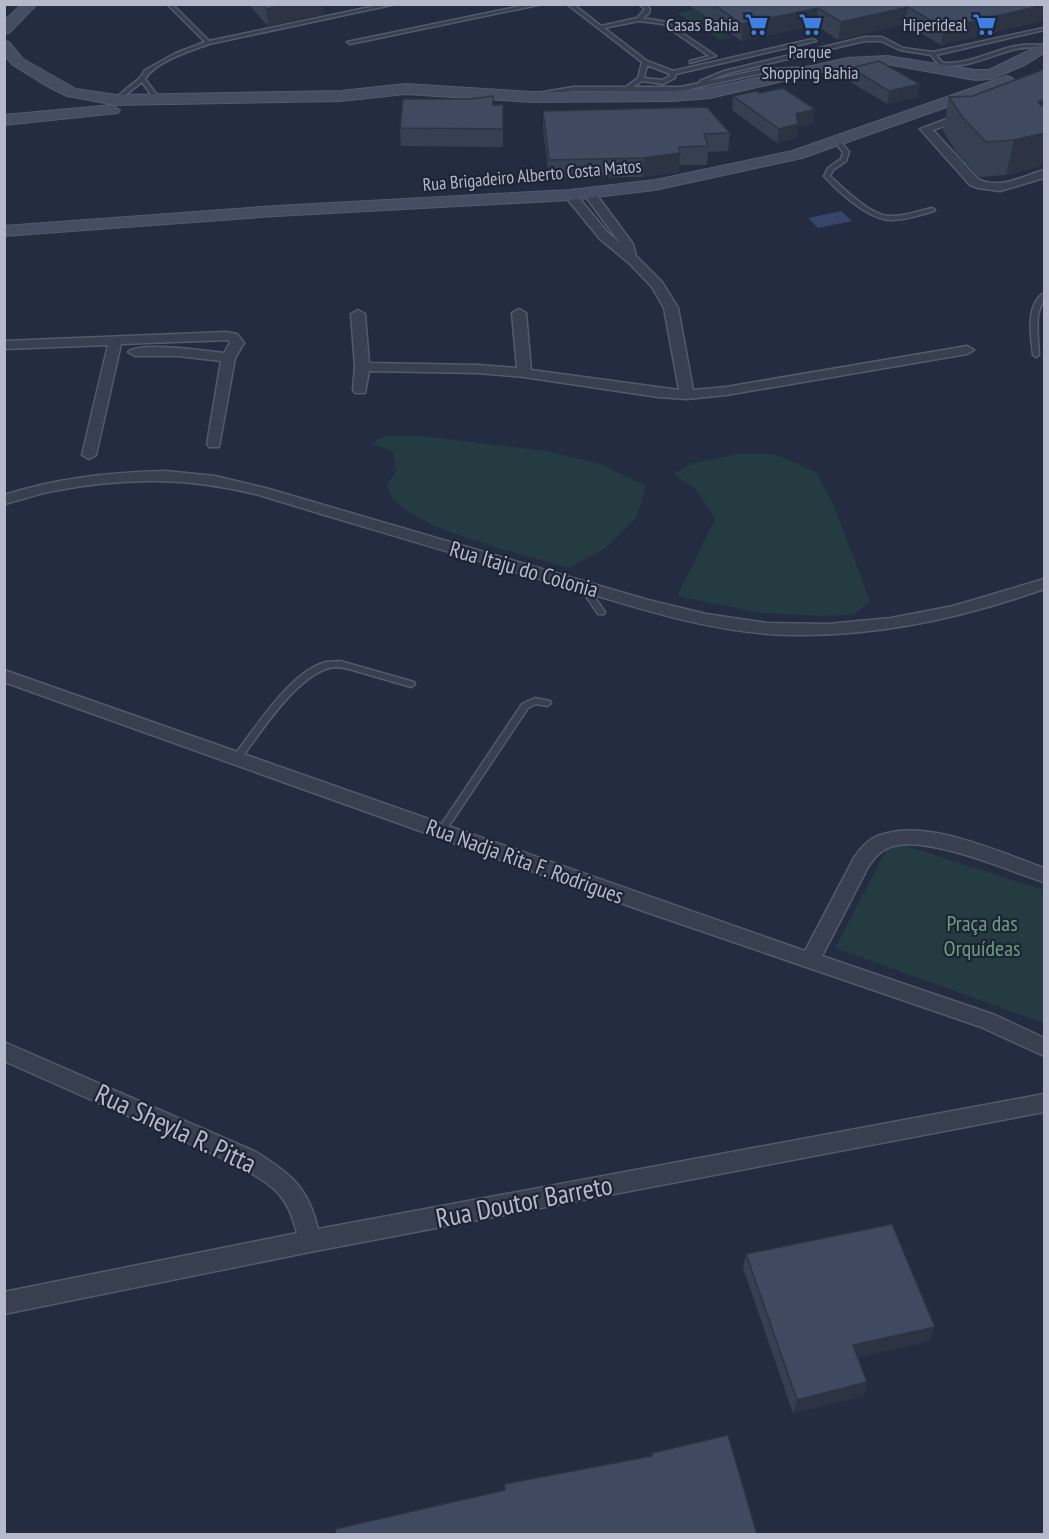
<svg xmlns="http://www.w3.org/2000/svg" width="1049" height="1539" font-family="'PT Sans Narrow',sans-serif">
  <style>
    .green { fill: #253b42 }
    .water { fill: #364569 }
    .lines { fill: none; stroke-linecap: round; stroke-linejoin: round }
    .lane-casing { stroke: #535a6b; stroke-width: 3 }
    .street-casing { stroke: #535a6b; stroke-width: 3 }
    .secondary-casing { stroke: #535a6b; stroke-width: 2 }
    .lane { fill: #383f51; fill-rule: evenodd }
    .street { fill: #383f51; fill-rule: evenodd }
    .secondary { fill: #454d64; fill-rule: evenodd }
    .wall { fill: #364053 }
    .shaded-wall { fill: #2c3443 }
    .building { fill: #3f4a60; stroke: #2c3443; stroke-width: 1.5 }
    .labels { text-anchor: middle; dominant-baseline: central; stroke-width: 4.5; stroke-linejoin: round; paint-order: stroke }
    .far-poi-label { font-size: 18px; fill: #b4bacb; stroke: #1d2436; text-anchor: end }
    .far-street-label { font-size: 18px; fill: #b4bacb; stroke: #1d2436 }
    .street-label { font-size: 22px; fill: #b4bacb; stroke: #1d2436 }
    .park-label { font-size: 22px; fill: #6a9e7c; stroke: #1d2436 }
    .near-street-label { font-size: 27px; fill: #b4bacb; stroke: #1d2436 }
  </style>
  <rect width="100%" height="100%" fill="#232c41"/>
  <path class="green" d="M694,9L732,38L720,40L677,13Z
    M385,436H422L546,451L600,464L646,486L636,518L607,547L569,568C525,555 425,532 395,501C391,497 389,489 387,484L396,472L393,452L371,443Z
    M738,454H774L816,472L834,506L870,601L853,615L819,616L761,613L677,596L715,519L695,488L673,474L693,463Z
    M891,841L1044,890V1023L835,948Z"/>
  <path class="water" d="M841,211L852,221L818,228L808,218Z"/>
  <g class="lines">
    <defs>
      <path id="lane" d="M167,4H172L209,41L384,4H396L209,44C190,51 156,61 145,79L160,99L159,100H155L142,82L118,101H114V99L140,78L145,70L176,53L205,42Z
        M531,4H543L350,44L347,42Z
        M567,4H573L601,26L637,18L645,9L639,4H645L650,9L649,13L643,18L666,22L716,56L690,63V61L709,56L663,24L639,21L604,28L647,61L673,71L813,39L816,41L676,74L675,78L663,84L642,81L633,87H681L699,83L700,81L724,71L865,37H882L903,48L933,52L1044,28V30L936,55L943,63C968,64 988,53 1011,47C1023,44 1033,44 1044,45V47C1033,47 1023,47 1012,50C987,57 966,69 939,65L931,55L900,50L881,41H865L728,73L708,81L758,70L814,67V69L812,70L758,74L681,91H574L541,95L540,94L543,92L574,87H626L638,78L642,62ZM647,65L670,74V76L662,80L644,78Z
        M837,139L839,140L849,152L846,161L833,170L830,176C844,189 870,215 889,216C903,217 918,211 932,208L935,210L934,211C920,215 906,220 892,220C868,220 839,192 824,176L828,168L841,159L843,152L834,141Z
        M1044,293C1045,300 1039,308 1038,316C1037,329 1038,342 1039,355L1036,357L1033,355C1031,336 1025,305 1044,293Z
        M589,585L593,588V595L605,612L604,614H598L585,595V588Z
        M340,661L414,682L415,684L411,687L349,669C341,667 333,666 326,669C293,681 261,732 240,760H234L233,758L234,756C254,729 292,670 326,662C330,661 335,662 340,661Z
        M535,698L550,701L551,703L547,706L536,704L528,708L445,832H439L437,830L439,828L522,704Z"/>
      <path id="street" d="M966,112L970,113V117L933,130L978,179C1001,190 1022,176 1044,170V178L1000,191L978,188L970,185L920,129Z
        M589,189L593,190L633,244L636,256L662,282L678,308L693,390L726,387L967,346L974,350L967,354L726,395L687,399L658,397L524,377L478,373L369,371L365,393H355L353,390L355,367L351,314L358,310L365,314L369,363L478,365L517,368L512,313L519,309L526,313L531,370L679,390L664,308L652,287L629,263L600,239L564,195L570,191L574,192L608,233L620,243L583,193Z
        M226,332L237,334L244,343L235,358L219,447H209L207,444L221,361L178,356H135L128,352C139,341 206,351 224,353L230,343L228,340L121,344L96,455L89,459L82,455L108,345L4,349V341Z
        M166,471L215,476L269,489L648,600L706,614L767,623L828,624L891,618L953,606L1044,579V589C965,617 881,636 796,635C714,635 633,606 554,583C455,554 357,525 259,495C189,477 124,477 53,491C37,494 21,500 4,504V495C57,478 111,472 166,471Z
        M4,670L805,951L854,858C860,849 867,840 878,836C925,817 999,852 1044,868V882C1009,871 921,832 888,848C879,851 873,860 868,867L822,956L995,1015L1044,1038V1056L981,1027L646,912L4,682Z
        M4,1042L256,1152C291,1174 308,1187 318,1229L1044,1094V1112L310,1252L4,1314V1292L297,1233C287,1193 274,1187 240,1166L4,1061Z"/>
      <path id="secondary" d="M22,4H37L9,33L4,34V21Z
        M4,41L9,42L23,59L76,89L116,95L341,91L405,84L532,92L672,91L710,88L848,58L887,56L975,70H989L1044,43V53L1025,65L991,79L975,80L887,64L848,66L710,98L672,101L532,102L405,94L341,101L116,105L67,96L45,85L13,65L4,55Z
        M1007,76L1012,78L1015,81L1012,84L802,158L655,190L570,200L276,216L4,236V226L276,206L570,190L655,180L792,151Z
        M112,105L120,110L118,113L4,125V115Z"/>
    </defs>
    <use href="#lane" class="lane-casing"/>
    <use href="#street" class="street-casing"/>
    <use href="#secondary" class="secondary-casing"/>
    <use href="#lane" class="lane"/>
    <use href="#street" class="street"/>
    <use href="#secondary" class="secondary"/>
  </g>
  <path class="wall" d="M248,4H323L324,14L268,26Z
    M687,4H1044L941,45L905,24L838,40L816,25L741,41Z
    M851,68L918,97L887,104L849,81Z
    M1044,69V162L1040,164L1039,167L1006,175L979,177L957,153L943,131L949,97L973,96Z
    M760,93L815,109L813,123L798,127L796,138L777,143L732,110L733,96Z
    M493,105H503V147L401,146L400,128Z
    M543,111L730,133L728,151L708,152L707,165H679V172L643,177L549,178L543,129Z
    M746,1254L935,1327L929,1341L858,1357L867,1382L863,1396L793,1413L743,1268Z"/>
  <path class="shaded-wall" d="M288,4H323L324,14L268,26L266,9Z
    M1044,5V21L941,45L944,28Z
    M908,7L905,24L838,40L841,22Z
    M818,8L816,25L741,41L742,24Z
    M920,84L918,97L887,104L889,91Z
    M1044,99V130L1038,102Z
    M815,109L813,123L798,127L796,138L777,143L779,129L796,114Z
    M1044,130V162L1040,164L1039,167L1006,175L1014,140Z
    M680,153L679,172L643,177L644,158Z
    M935,1327L929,1341L849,1359L853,1345Z
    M867,1382L863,1396L793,1413L797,1400Z"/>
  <path class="building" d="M262,4H288L266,9Z
    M713,4H1044V5L944,28L908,7L841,22L818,8L742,24Z
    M879,61L920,84L889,91L851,68Z
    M1044,69V99L1038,102L1044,108V133L1014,140L986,142L963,118L949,97L973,96Z
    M783,88L815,109L796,114L798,124L779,129L733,96L756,91L760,93Z
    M493,96V105H503V129L400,128L403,99H469Z
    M707,107L730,133L704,134L708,146L679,147L680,153L644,158L549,160L543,111Z
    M892,1224L935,1327L853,1345L867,1382L797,1400L746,1254Z
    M728,1435L757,1534H336L335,1529L505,1490L504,1484L652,1456V1453Z"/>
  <defs>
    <symbol id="supermarket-bare" viewBox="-9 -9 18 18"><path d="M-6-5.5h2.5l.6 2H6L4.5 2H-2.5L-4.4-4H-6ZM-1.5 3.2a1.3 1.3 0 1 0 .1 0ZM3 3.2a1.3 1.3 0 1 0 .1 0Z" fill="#3f7fe0" stroke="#1d2436" stroke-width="2.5" paint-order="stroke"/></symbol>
  </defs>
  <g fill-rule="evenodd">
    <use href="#supermarket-bare" x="740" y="8" width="33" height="33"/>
    <use href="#supermarket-bare" x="968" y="8" width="33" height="33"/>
    <use href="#supermarket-bare" x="794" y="8" width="33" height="33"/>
  </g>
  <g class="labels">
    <g class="far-poi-label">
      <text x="739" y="24">Casas Bahia</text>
      <text x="967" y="24">Hiperideal</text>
      <text x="810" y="51" text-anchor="middle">Parque<tspan x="810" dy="21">Shopping Bahia</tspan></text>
    </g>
    <g class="far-street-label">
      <text transform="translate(532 175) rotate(-5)">Rua Brigadeiro Alberto Costa Matos</text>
    </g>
    <g class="street-label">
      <text transform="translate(524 569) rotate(16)">Rua Itaju do Colonia</text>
      <text transform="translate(525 861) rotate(20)">Rua Nadja Rita F. Rodrigues</text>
    </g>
    <g class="park-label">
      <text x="982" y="923">Praça das<tspan x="982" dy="25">Orquídeas</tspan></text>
    </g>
    <g class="near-street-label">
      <text transform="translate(176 1128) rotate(25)">Rua Sheyla R. Pitta</text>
      <text transform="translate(524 1201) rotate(-11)">Rua Doutor Barreto</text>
    </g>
  </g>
  <rect width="1049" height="1539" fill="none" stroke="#b4bacb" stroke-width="12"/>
</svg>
